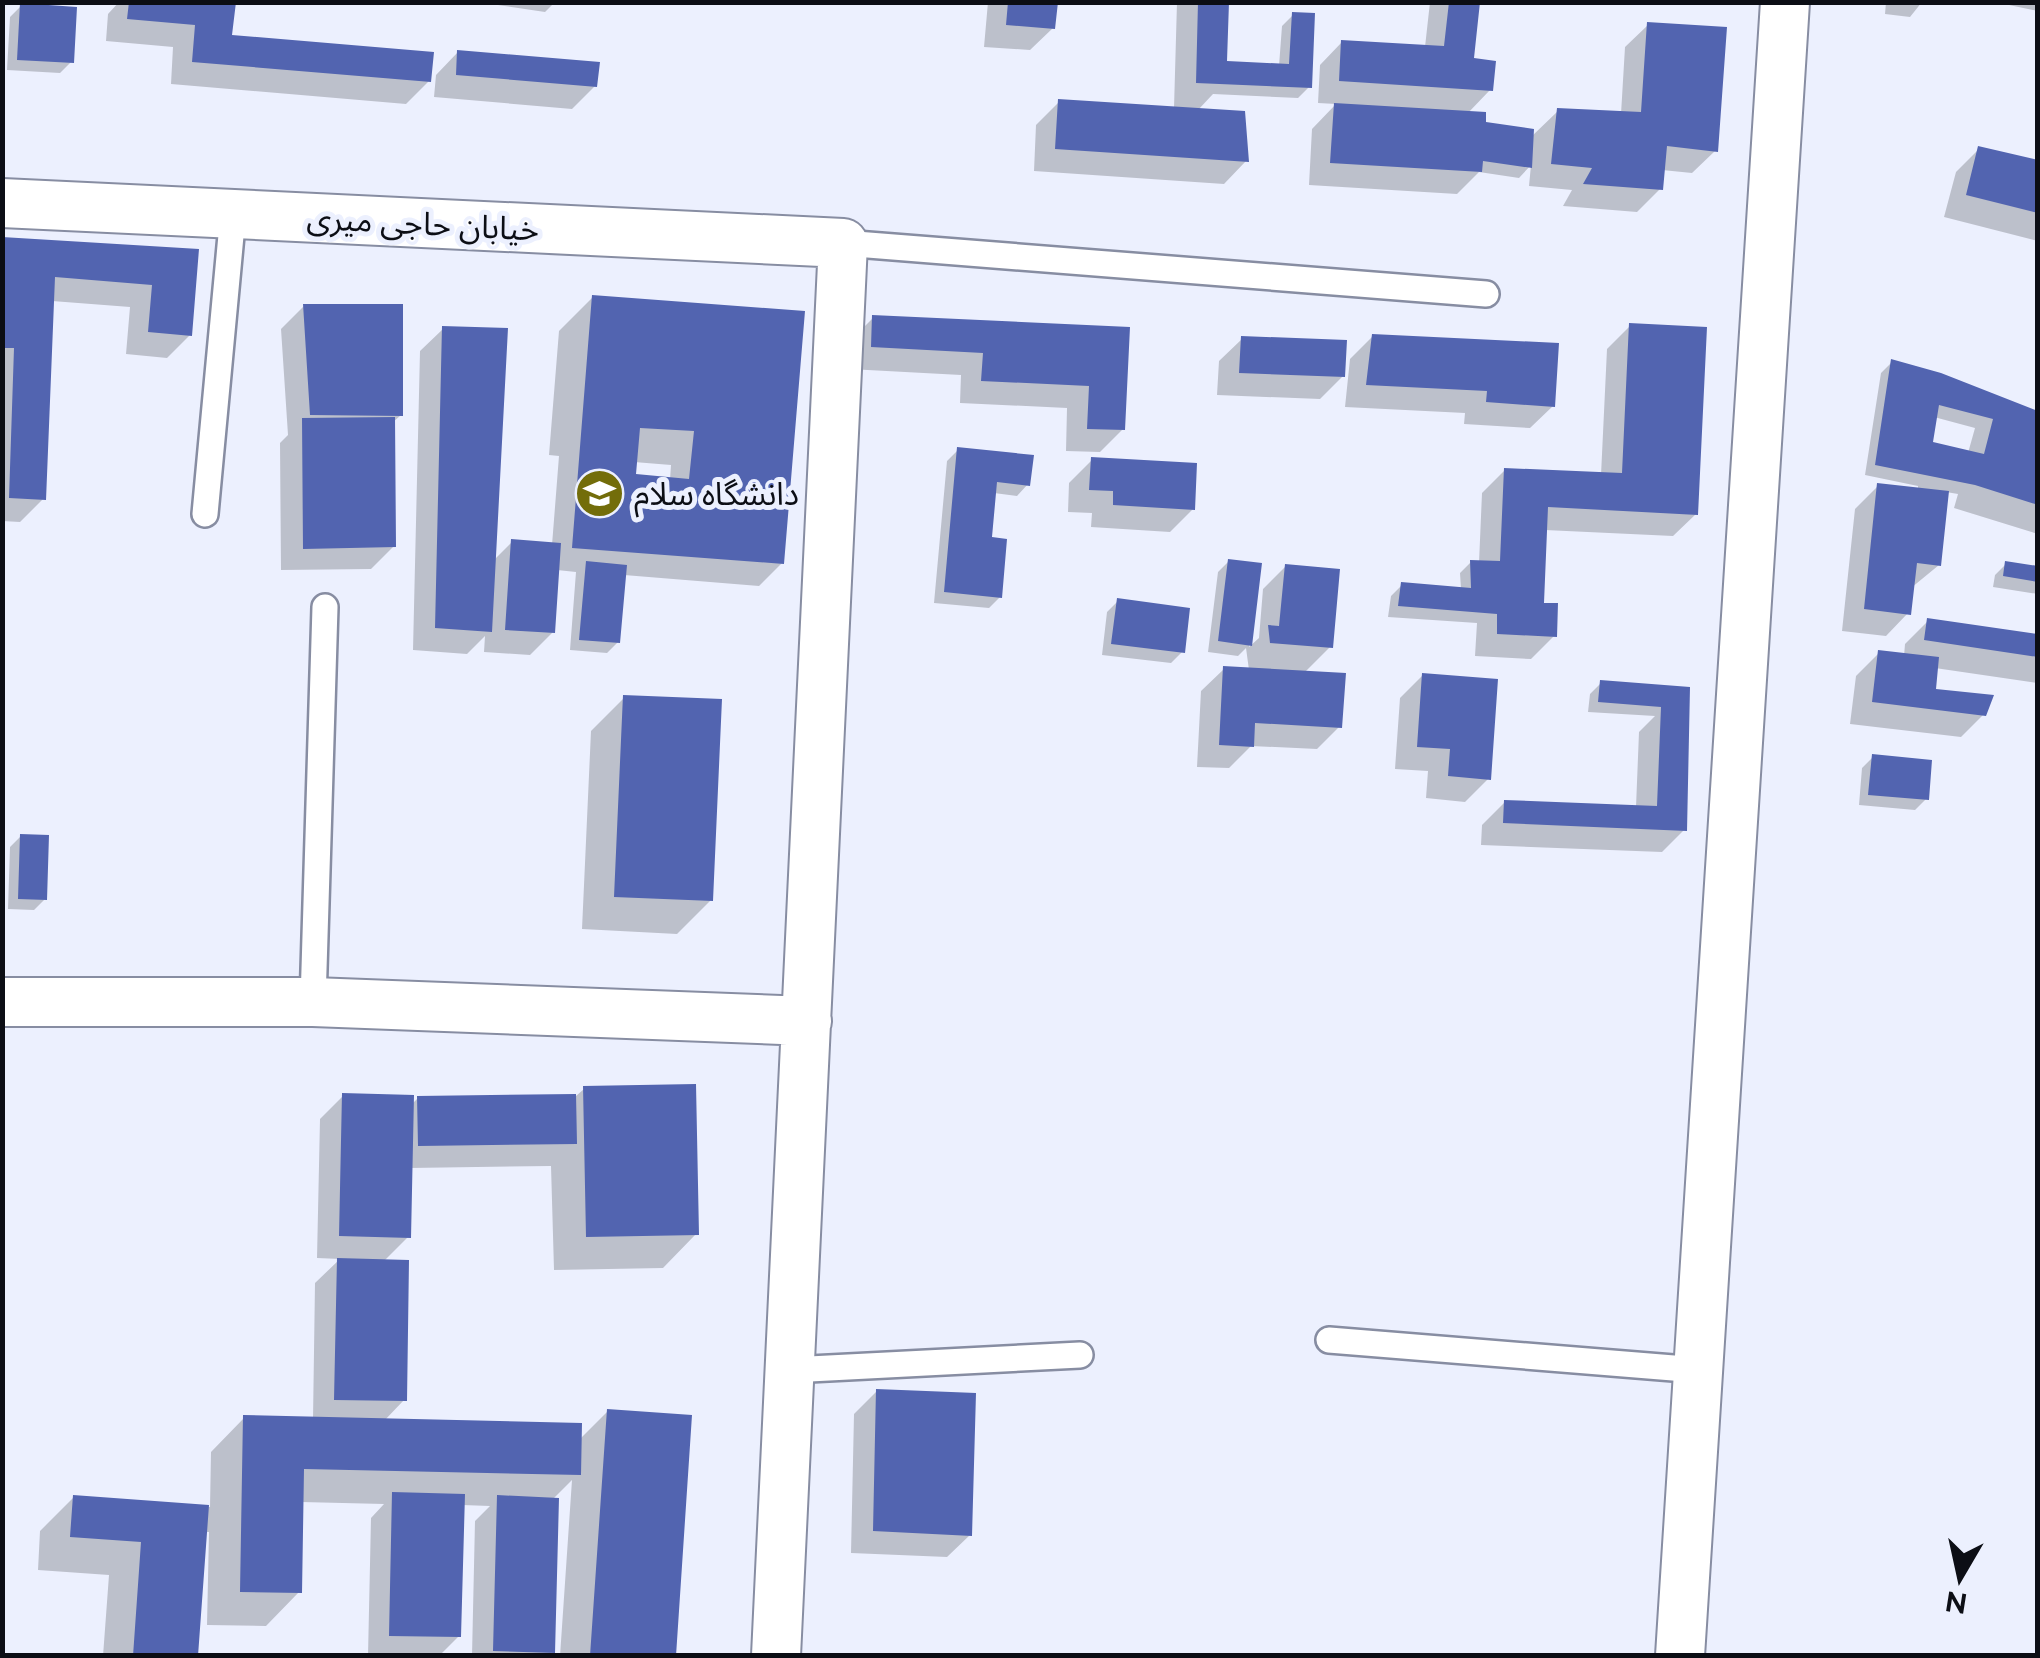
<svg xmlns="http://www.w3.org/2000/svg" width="2040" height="1658" font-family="Raleway,'Noto Sans Arabic',sans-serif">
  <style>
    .shadow { fill: #0003; fill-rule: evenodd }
    .building { fill: #5264b0; fill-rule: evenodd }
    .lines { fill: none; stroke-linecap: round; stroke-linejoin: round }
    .service-casing { stroke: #878da2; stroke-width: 30 }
    .minor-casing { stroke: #878da2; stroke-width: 52 }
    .service { stroke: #fff; stroke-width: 25 }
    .minor { stroke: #fff; stroke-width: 48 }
    .labels { text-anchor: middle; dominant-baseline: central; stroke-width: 10; stroke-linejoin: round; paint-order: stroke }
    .street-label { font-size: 32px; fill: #0c0e15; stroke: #ecf0fe }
    .poi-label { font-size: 32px; fill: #0c0e15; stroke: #ecf0fe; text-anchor: start }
  </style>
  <rect width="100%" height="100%" fill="#ecf0fe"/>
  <path class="shadow" d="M119,2H233L230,37L429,81L406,104L171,84L173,47L106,41L108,14Z
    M477,2H555L545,12Z
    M988,2H1055L1053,28L1030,50L984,47Z
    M1177,2H1227L1225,63L1279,66L1282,26L1293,15L1309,87L1298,98L1213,94L1198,110L1246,161L1224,184L1034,171L1036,125L1059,102L1174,108Z
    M1430,2H1477L1471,60L1490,90L1467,114L1483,125L1531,137L1558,111L1621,114L1625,47L1648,25L1715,151L1692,173L1662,170L1660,189L1637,212L1563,206L1572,190L1529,186L1531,165L1519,178L1479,172L1457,194L1309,185L1312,129L1336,104L1318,103L1320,65L1342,42L1425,47Z
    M1886,2H1922L1910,17L1885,14Z
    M2010,2H2038V11L2009,5Z
    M21,6L71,62L60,73L7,70L10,17Z
    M458,52L595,86L572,109L434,97L436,75Z
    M1979,149L2038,162V241L1944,217L1956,172Z
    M2,239L197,251L190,335L167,358L126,354L130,307L52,301L43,499L20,522L2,521Z
    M593,297L792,439L782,563L759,586L624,575L618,642L607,653L570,650L576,572L557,570L553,632L530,655L484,652L485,636L467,654L413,650L420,351L443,329L493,561L512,542L552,545L559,456L549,455L559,331ZM634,462L671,465L670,480L633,477Z
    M304,306L401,415L392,423L394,546L371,569L281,570L280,443L288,435L281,329Z
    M873,318L1127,329L1123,429L1100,452L1066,451L1067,408L960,403L961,375L849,369L850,341Z
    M1630,326L1696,514L1673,536L1545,530L1541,605L1554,636L1531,659L1475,656L1477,623L1388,617L1391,596L1402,585L1461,589L1460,573L1471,562L1479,563L1482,493L1505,470L1601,475L1607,349Z
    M1373,336L1553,406L1530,428L1464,424L1465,413L1345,407L1350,359Z
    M1242,339L1343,376L1320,399L1217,395L1219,361Z
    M1892,362L1998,397L2038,457V534L1954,508L1958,494L1946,492L1939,565L1911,588L1908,613L1886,636L1842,631L1855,509L1878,486L1918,490V486L1865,475L1881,373ZM1934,417L1975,428L1968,453L1930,444Z
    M958,450L1028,484L1017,496L994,493L990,540L1000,597L989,608L934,603L947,461Z
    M1092,460L1193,509L1170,532L1091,527L1092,513L1068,512L1069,483Z
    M1229,561L1260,565L1249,647L1259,638L1263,589L1286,566L1330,647L1304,673L1340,726L1317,749L1251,746L1229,768L1197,767L1201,691L1224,669L1249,670L1246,648L1238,656L1208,652L1218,572Z
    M2006,564L2037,569L2038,594L1993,587L1995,575Z
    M1118,601L1182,652L1171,663L1102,655L1107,612Z
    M1928,621L2038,637V683L1935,668L1933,691L1984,714L1961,737L1850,724L1856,676L1879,653L1904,656L1905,644Z
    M1423,675L1488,779L1465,802L1426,798L1428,771L1395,769L1400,698Z
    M1601,683L1688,689L1685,829L1662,852L1481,845L1482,825L1505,802L1636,807L1639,732L1655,716L1588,712L1590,694Z
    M624,698L711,900L677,934L582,929L591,731Z
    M1873,757L1926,799L1915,810L1859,805L1862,768Z
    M21,836L45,899L34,910L8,909L10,847Z
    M584,1089L696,1234L663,1268L554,1270L551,1166L410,1168L408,1237L384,1261L404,1400L384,1421L579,1440L608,1411L674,1656H560L572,1480L552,1500V1651L548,1656H472L475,1521L490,1506L462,1505L459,1636L439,1656H368L371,1518L384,1504L301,1502L299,1592L266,1626L207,1625L209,1532H205L196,1656H103L109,1575L38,1570L40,1531L74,1497L210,1507L211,1452L244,1418L313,1419L315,1283L340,1259L317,1258L320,1119L343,1096L411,1105L418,1098L576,1096Z
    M877,1391L970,1535L947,1557L851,1553L854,1414Z"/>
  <path class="building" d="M129,2H236L232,35L434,52L431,82L192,62L195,25L127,19Z
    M1008,2H1058L1055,29L1006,25Z
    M1198,2H1229L1227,61L1289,64L1292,12L1315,13L1312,88L1196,83Z
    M1449,2H1480L1474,58L1496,61L1493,91L1339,81L1341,40L1444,46Z
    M20,3L77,7L74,63L17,60Z
    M1647,22L1727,27L1718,152L1667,146L1663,190L1583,184L1592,168L1551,164L1557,108L1641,112Z
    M457,50L600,62L597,87L456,75Z
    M1058,99L1245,111L1249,162L1055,149Z
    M1334,103L1486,112V122L1534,129L1532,168L1483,161L1482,172L1330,163Z
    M1978,146L2038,160V213L1966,195Z
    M2,237L199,249L192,336L148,332L152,285L55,277L46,500L9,498L14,348H2Z
    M592,295L805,311L784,564L572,548ZM640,428L694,431L689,479L636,474Z
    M303,304H403V416L310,415Z
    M872,315L1130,327L1125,430L1087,429L1089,386L981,381L983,353L871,347Z
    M1629,323L1707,327L1698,515L1548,507L1544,603H1558L1557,637L1497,634V614L1398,606L1401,582L1471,588L1470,560L1500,561L1504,468L1622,473Z
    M442,326L508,328L492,632L435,628Z
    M1372,334L1559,343L1555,407L1486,402L1487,391L1366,385Z
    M1241,336L1347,340L1345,377L1239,373Z
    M1891,359L1941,373L2038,411V505L1975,485L1875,465ZM1939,405L1993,419L1984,454L1933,442Z
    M395,417L396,547L303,549L302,418Z
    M957,447L1034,455L1030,486L997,482L992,537L1007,539L1002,598L944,592Z
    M1091,457L1197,463L1195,510L1113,505V491L1089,490Z
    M1877,483L1949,491L1941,566L1917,563L1911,615L1864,609Z
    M511,539L561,543L555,633L505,630Z
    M1228,559L1262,563L1252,646L1218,641Z
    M586,561L627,565L620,643L579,640Z
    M2005,561L2038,566V582L2003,576Z
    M1285,564L1340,569L1333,648L1270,643L1268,625L1279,626Z
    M1117,598L1190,608L1185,653L1111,644Z
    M1927,618L2038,634V657L1924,640Z
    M1878,650L1939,657L1936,689L1994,695L1986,716L1872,702Z
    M1223,666L1346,673L1342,728L1255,723L1254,747L1219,745Z
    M1422,673L1498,679L1491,780L1448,776L1450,749L1417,747Z
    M1600,680L1690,687L1687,831L1503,823L1504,800L1657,806L1661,707L1598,702Z
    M623,695L722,699L713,901L614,897Z
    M1872,754L1932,760L1929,800L1868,795Z
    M20,834L49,835L47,900L18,899Z
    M696,1084L699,1235L586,1237L583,1086Z
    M342,1093L414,1095L411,1238L339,1236Z
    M576,1094L577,1144L418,1146L417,1096Z
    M337,1258L409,1260L407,1401L334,1400Z
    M876,1389L976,1393L972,1536L873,1531Z
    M607,1409L692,1415L676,1656H590Z
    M243,1415L582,1423L581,1475L304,1469L302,1593L240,1592Z
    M392,1492L465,1494L461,1637L389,1636Z
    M73,1495L209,1505L198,1656H133L141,1542L70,1537Z
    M497,1495L559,1498L555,1653L493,1651Z"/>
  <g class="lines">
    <defs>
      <path id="service" d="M843,243L1486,294
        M205,514L233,214
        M313,1002L325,607
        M1329,1340L1698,1370
        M790,1370L1080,1355"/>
      <path id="minor" d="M2,203L843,243L776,1656
        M2,1002H313L807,1021
        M1680,1656L1785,2"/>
    </defs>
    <use href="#service" class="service-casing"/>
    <use href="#minor" class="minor-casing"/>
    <use href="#service" class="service"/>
    <use href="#minor" class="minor"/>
  </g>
  <defs>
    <symbol id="university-disc" viewBox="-11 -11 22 22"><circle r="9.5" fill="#736d0a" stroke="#ecf0fe"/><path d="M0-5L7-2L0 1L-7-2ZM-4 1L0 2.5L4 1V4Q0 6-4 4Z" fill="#fff"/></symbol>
  </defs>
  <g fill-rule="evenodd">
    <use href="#university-disc" x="572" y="466" width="55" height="55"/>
  </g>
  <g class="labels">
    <g class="street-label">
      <text transform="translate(423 223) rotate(3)">خیابان حاجی میری</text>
    </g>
    <g class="poi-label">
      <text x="634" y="493">دانشگاه سلام</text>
    </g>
  </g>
  <rect width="2040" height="1658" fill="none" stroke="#0c0e15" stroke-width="10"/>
  <g transform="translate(1960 1578) rotate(189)" stroke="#ecf0fe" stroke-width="8" paint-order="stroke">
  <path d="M0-8L18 38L0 25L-18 38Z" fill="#0c0e15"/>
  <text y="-15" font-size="28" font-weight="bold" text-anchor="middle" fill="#0c0e15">N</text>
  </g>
</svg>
